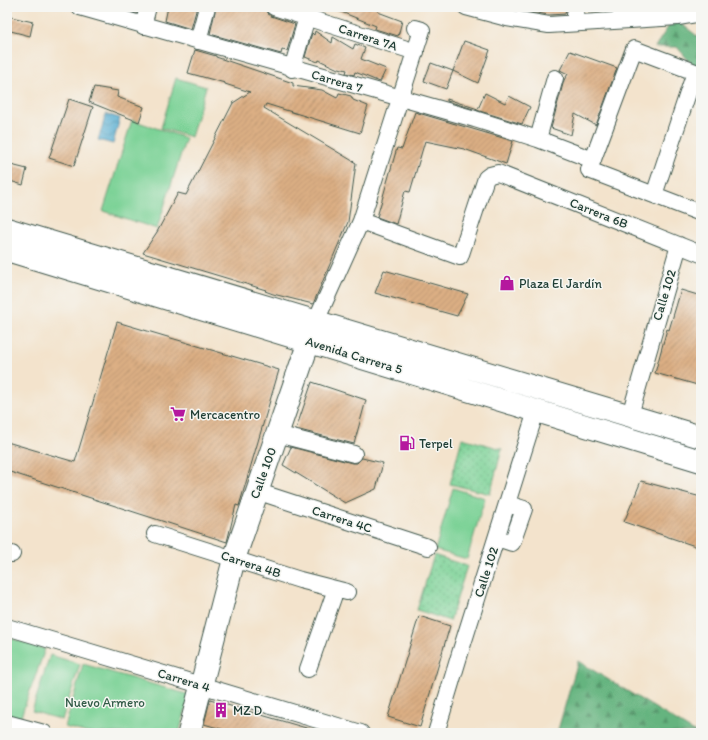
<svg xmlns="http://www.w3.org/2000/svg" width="708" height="740" font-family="Itim,sans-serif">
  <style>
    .grass { fill: url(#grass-dots); stroke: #4e8865 }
    .forest { fill: url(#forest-firs); stroke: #42785a }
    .park { fill: #7cd296; stroke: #4e8865 }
    .water { fill: url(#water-waves); stroke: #387482 }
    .building { fill: url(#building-hatch) }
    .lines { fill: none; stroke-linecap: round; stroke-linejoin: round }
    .street-casing { stroke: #3f564b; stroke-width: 18 }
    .secondary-casing { stroke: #3f564b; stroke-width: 24 }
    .primary-casing { stroke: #3f564b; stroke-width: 24 }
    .street { stroke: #fff; stroke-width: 16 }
    .secondary { stroke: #fff; stroke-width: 22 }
    .primary { stroke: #fff; stroke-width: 22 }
    .labels { text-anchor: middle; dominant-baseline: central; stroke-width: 3; stroke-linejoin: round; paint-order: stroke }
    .street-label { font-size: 13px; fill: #1f3d34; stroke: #f6f6f2 }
    .poi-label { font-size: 13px; fill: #1f3d34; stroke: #f6f6f2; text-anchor: start }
    .park-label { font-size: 13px; fill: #325b48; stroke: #f6f6f2 }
  </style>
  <defs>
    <pattern id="grass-dots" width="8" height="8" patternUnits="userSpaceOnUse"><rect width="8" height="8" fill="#7cd296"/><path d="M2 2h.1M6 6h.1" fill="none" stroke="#65ac7b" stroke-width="1.8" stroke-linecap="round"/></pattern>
    <pattern id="forest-firs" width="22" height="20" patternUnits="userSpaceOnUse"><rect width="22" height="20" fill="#65b47f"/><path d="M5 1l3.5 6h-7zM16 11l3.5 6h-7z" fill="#539469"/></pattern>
    <pattern id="water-waves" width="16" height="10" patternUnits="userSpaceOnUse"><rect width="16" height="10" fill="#52abd0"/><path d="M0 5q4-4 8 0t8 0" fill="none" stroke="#438caa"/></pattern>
    <pattern id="building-hatch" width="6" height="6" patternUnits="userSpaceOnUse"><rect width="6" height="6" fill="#dcaf84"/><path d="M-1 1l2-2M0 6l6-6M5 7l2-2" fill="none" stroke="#b2906d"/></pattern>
  </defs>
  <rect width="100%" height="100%" fill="#f6f6f2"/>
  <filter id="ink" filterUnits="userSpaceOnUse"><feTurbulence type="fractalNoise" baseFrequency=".025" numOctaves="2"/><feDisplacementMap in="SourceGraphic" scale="8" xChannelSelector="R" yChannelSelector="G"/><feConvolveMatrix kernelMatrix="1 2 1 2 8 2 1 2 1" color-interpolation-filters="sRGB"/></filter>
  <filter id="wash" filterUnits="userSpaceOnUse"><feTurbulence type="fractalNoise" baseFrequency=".012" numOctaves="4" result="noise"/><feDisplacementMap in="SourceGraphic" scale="16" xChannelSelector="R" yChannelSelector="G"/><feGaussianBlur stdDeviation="0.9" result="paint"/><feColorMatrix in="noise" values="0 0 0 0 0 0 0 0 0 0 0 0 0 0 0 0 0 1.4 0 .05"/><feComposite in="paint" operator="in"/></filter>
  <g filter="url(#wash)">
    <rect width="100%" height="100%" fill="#f3e3cc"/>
    <path class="grass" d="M462,438L502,449L490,494L450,484Z
      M434,555L467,566L450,621L417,610Z"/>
    <path class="forest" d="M674,18L701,39V75L677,47H655Z
      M578,661L696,733H557Z"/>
    <path class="park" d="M176,78L206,87L191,137L161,128Z
      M132,120L186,138L157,229L103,211Z
      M453,488L485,498L467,559L435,550Z
      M7,637L45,649L20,719L7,715Z
      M50,655L80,664L62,720L32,711Z
      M83,664L190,695L179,733H88L65,727Z"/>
    <path class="water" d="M106,114L120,118L113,144L98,140Z"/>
    <g id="blocks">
      <path class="building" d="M115,7H128L138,9L137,13Z
        M168,7H197L191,29L165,21Z
        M216,7H265L267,13L271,16L295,24L287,51L282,50L281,54L210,34Z
        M329,7H379L378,12L402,21L398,36L375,29L376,26Z
        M503,7H566L565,14L549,15Z
        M7,16L33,22L30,36L7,30Z
        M315,31L332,43L333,37L353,49L355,44L365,48L361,59L386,69L380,82L355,72L354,75L346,73L347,70L339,68L338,69L319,60L318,62L305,57L312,33L314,35Z
        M464,41L490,50L478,83L453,71Z
        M195,50L216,56V57L293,83V86L322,90L337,98L339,93L351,96L353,100L368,106L360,133L266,104L264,108L356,163L348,222L313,304L273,294L265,291L266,290L143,253L157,232L178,193L186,195L233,103L250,92L225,84V83L188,73Z
        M570,51L617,68L596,125L575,114L571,135L551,128L564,80L568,74L560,70Z
        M431,63L453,71L446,89L424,81Z
        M94,87L118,91L117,97L144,107L139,122L89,102Z
        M485,93L505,103L509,96L530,107L522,124L447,101V99L478,109Z
        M69,99L93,107L74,166L49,158Z
        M415,112L513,141L506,164L464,149L425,141L410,192L405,191L396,224L377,217L397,148L402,149Z
        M7,164L27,169L23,185L7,180Z
        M384,270L468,294L457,316L375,293Z
        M681,290L701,296V386L655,373L667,329L669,330Z
        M117,322L279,370L239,506L236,505L227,542L7,471V442L75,462Z
        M312,382L366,400L354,444L296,429Z
        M291,447L352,463H357L362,458L383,463L376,489L345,503L283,465Z
        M641,481L701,497V548L624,522Z
        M419,616L450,626L420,727L388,717Z
        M210,700L313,730L312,733H235L204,724Z"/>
    </g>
  </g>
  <g filter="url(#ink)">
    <use href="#blocks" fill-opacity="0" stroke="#3f564b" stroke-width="1"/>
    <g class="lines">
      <defs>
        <path id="street" d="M80,7L475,119L538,139L593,160
          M274,7L416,52
          M466,7L507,18L549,25L678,17L696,14L701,10
          M574,23L576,7
          M143,26L148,7
          M198,41L207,7
          M292,69L307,17
          M701,79L695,72L634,49L589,170L701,213
          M538,139L555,78
          M654,195L695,72
          M361,221L460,257L486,178L490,175L498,173L701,254
          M316,321L361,221L422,30L415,28
          M630,415L679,245
          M277,434L354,454
          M256,491L428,547
          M155,534L300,580L347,592
          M497,538L512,543L524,509L508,504
          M7,553L12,554
          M7,627L361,733
          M308,669L336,589
          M7,723L44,733
          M436,733L461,650L536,411"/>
        <path id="secondary" d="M189,733L234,559L315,324"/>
        <path id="primary" d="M7,229L701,437
          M7,250L701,461"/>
      </defs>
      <use href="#street" class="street-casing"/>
      <use href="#secondary" class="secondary-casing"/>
      <use href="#primary" class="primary-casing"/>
      <use href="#street" class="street"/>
      <use href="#secondary" class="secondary"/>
      <use href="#primary" class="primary"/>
    </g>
  </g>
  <defs>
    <symbol id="shop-bare" viewBox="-9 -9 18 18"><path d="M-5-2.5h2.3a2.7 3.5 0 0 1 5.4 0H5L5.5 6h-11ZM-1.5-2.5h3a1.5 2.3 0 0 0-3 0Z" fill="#b5179e" stroke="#f6f6f2" stroke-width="2.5" paint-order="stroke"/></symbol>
    <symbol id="supermarket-bare" viewBox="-9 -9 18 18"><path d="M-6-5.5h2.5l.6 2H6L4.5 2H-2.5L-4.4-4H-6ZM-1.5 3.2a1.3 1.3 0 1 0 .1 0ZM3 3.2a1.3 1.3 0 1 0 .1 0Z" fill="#b5179e" stroke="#f6f6f2" stroke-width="2.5" paint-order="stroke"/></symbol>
    <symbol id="fuel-bare" viewBox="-9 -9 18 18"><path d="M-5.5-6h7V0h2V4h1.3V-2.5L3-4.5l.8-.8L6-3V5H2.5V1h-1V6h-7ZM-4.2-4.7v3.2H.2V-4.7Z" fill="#b5179e" stroke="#f6f6f2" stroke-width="2.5" paint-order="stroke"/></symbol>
    <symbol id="building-bare" viewBox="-9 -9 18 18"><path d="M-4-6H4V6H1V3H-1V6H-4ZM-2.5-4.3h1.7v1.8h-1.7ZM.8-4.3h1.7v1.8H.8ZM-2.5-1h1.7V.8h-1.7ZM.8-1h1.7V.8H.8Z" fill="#b5179e" stroke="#f6f6f2" stroke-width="2.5" paint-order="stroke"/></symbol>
  </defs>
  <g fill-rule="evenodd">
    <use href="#shop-bare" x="496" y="272" width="22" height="22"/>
    <use href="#supermarket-bare" x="167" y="403" width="22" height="22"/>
    <use href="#fuel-bare" x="396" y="432" width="22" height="22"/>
    <use href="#building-bare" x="210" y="699" width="22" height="22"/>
  </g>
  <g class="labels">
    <g class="street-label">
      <text transform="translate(368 37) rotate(18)">Carrera 7A</text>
      <text transform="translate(337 81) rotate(16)">Carrera 7</text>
      <text transform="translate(599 213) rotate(22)">Carrera 6B</text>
      <text transform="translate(664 295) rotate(-73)">Calle 102</text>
      <text transform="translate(354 355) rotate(17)">Avenida Carrera 5</text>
      <text transform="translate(263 473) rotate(-70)">Calle 100</text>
      <text transform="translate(342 519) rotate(18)">Carrera 4C</text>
      <text transform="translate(251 564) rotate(18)">Carrera 4B</text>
      <text transform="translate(486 572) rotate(-72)">Calle 102</text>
      <text transform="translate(184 680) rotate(17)">Carrera 4</text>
    </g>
    <g class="poi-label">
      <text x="519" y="283">Plaza El Jardín</text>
      <text x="190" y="414">Mercacentro</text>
      <text x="419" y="443">Terpel</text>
      <text x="233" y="710">MZ D</text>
    </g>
    <g class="park-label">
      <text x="105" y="702">Nuevo Armero</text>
    </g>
  </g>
  <rect width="708" height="740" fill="none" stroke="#f6f6f2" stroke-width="24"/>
</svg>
